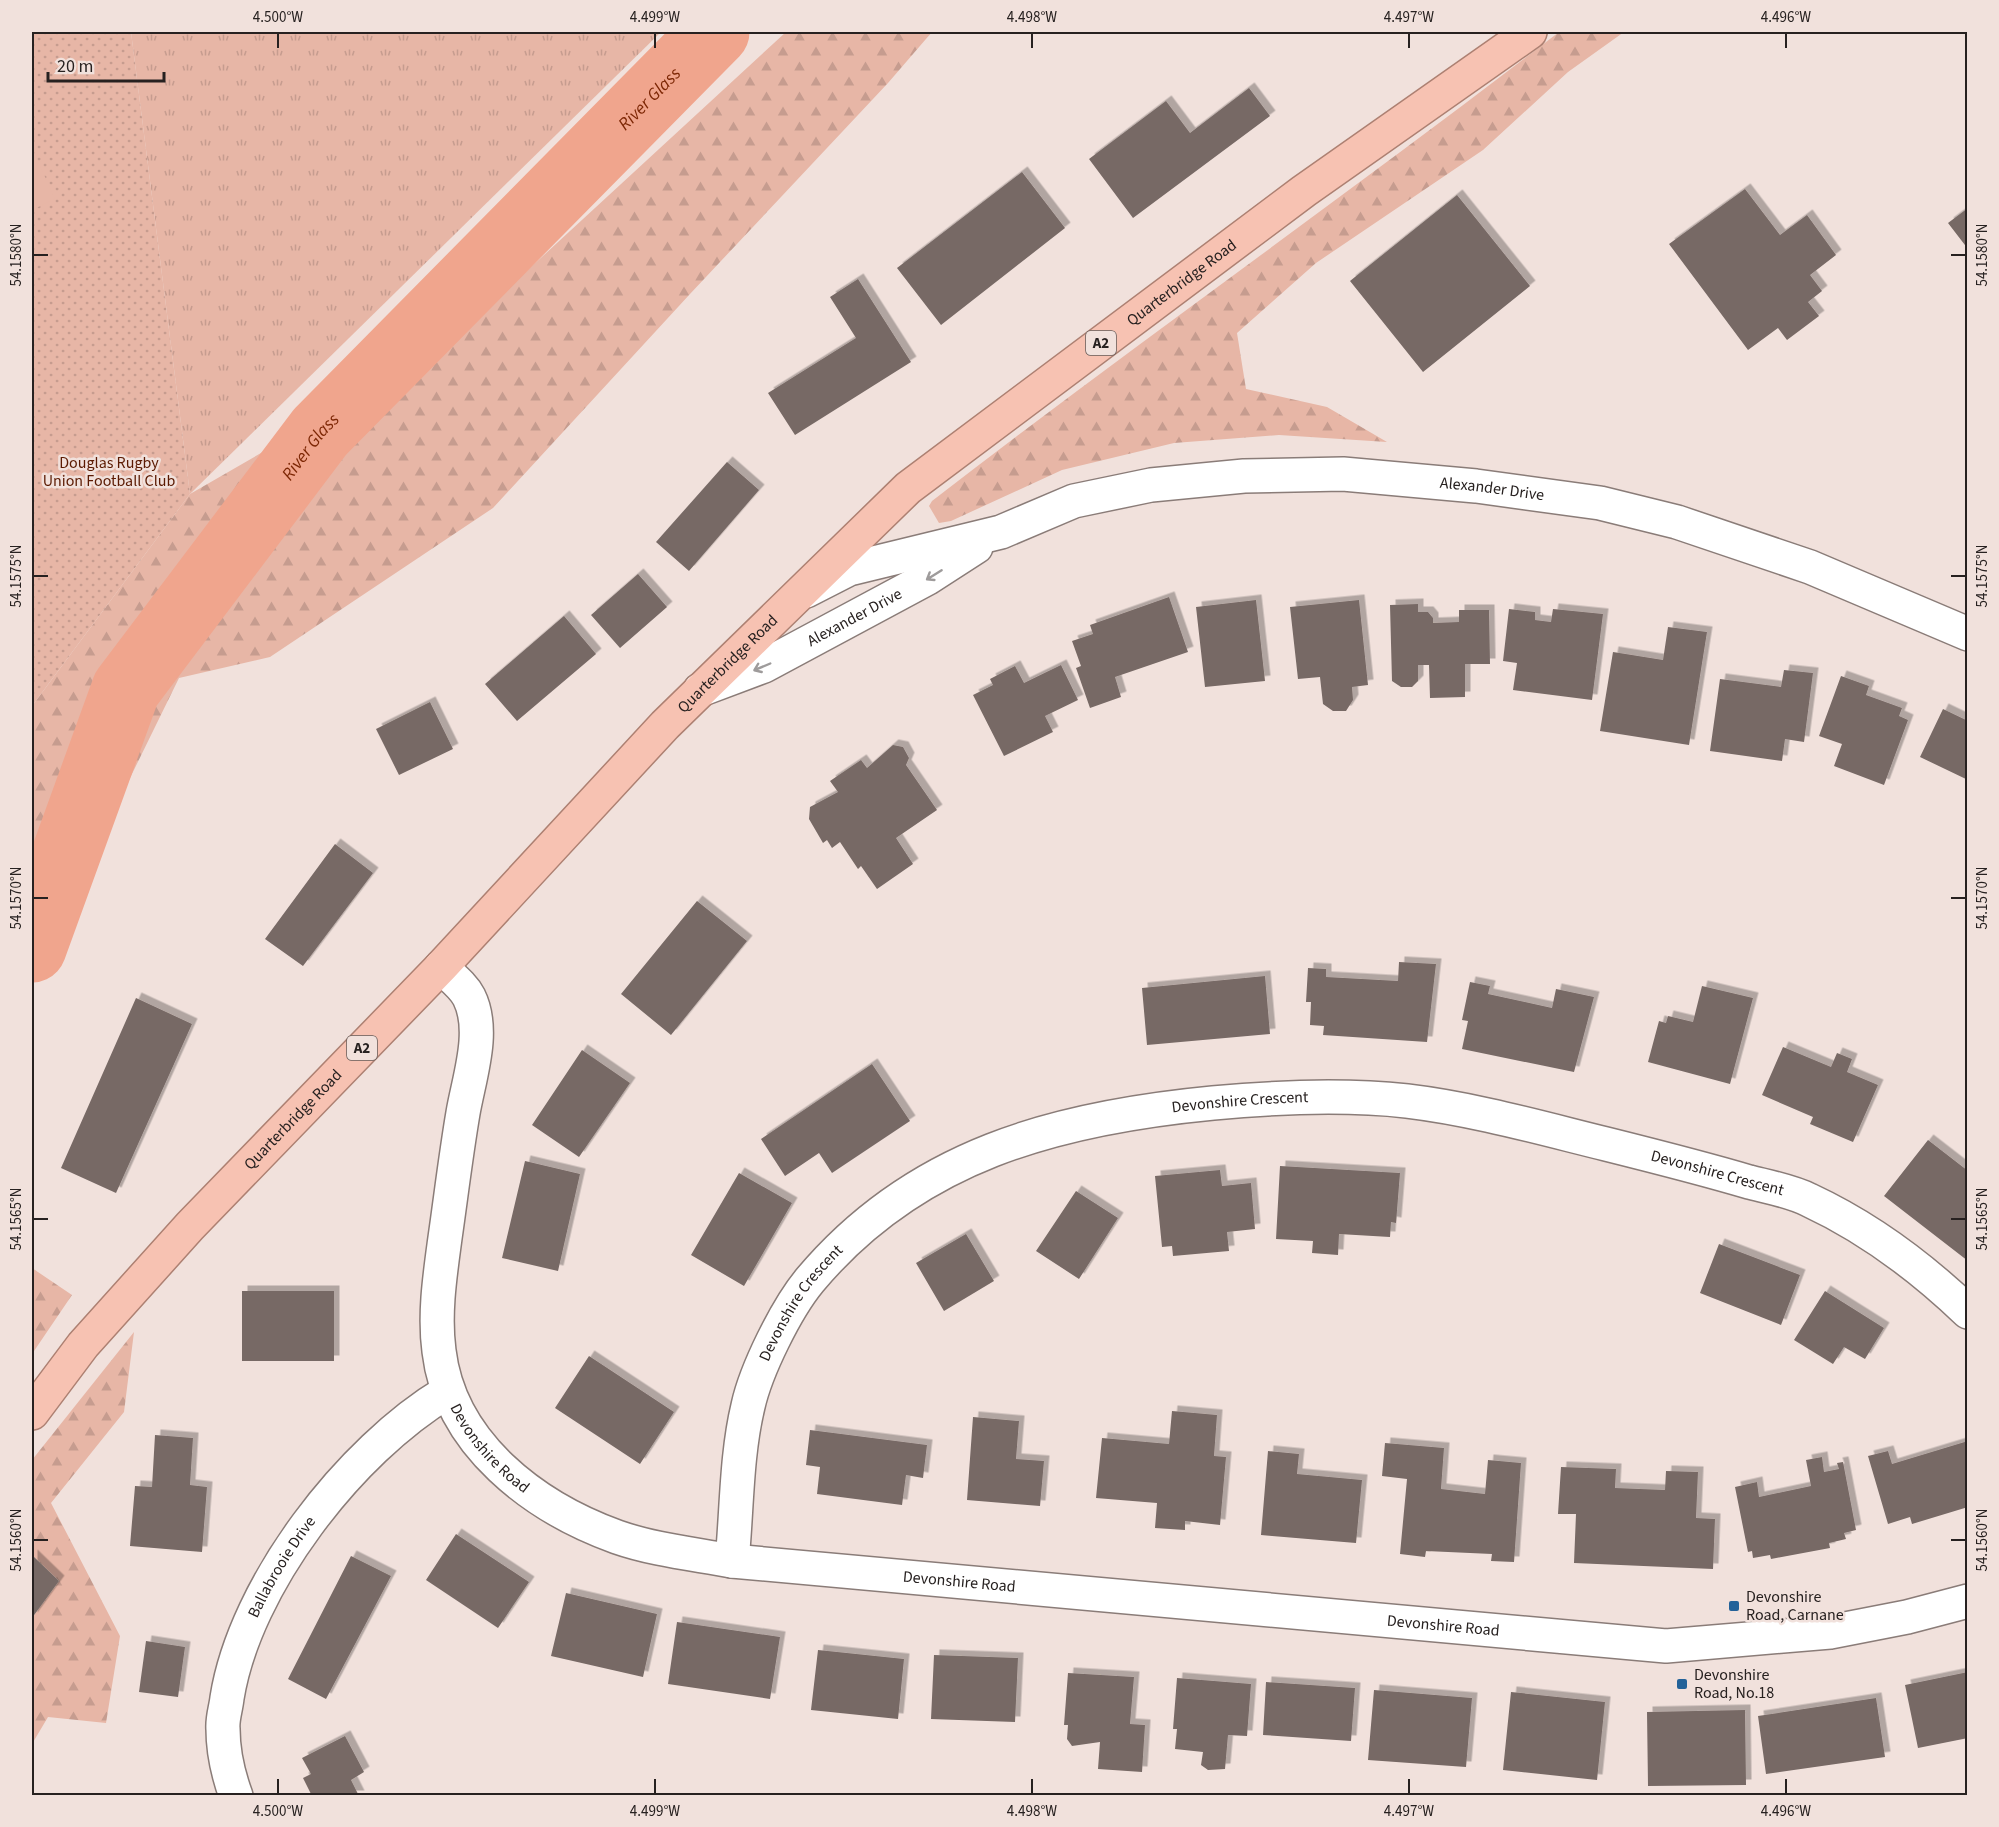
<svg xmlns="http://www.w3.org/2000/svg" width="1999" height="1827" font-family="'Source Sans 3',sans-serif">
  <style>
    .grass { fill: url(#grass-tufts) }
    .forest { fill: url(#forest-firs) }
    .park { fill: url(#park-dots) }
    .pitch { fill: #e7b6a6 }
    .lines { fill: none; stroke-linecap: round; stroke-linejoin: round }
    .river { stroke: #f0a58d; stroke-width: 69 }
    .building { fill: #776965; filter: url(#shadow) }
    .minor-casing { stroke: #8a7c78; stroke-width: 36 }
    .secondary-casing { stroke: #8a7c78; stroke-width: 36 }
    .trunk-casing { stroke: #ad8072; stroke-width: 36 }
    .minor { stroke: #fff; stroke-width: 33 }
    .secondary { stroke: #fff; stroke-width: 33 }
    .trunk { stroke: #f7c2b2; stroke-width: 33 }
    .oneway { stroke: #9e9b9b }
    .ticks { fill: none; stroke: #272120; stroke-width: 2 }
    .poi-dot { fill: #236299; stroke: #f1e1dc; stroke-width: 2 }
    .labels { text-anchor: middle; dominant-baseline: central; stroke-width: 5; stroke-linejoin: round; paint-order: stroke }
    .shield { fill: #f1e1dc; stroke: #645b58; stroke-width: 1.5 }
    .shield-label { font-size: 15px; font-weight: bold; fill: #272120 }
    .street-label { font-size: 16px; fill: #272120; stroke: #f1e1dc }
    .park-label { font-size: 16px; fill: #5b1a02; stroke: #f1e1dc }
    .poi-label { font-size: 16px; fill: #272120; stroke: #f1e1dc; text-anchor: start }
    .water-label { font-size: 18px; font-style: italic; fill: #7d2705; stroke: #f1e1dc }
    .neatline { fill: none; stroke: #272120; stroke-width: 2 }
    .ticks-label { font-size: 15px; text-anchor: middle; fill: #272120 }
  </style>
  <defs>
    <pattern id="grass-tufts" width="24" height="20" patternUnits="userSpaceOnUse" patternTransform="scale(1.5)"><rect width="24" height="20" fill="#e7b6a6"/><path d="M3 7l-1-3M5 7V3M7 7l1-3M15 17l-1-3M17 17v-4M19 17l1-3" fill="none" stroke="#c69c8f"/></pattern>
    <pattern id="forest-firs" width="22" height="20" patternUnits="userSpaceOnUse" patternTransform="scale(1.5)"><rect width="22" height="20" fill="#e7b6a6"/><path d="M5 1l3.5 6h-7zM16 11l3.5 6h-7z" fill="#c69c8f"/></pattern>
    <pattern id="park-dots" width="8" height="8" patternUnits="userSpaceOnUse" patternTransform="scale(1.5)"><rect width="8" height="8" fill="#e7b6a6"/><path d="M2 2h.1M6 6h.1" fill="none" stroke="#c69c8f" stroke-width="1.8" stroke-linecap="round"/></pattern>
    <filter id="shadow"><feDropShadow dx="5.5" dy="-5.5" stdDeviation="0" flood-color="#0004"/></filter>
  </defs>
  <rect width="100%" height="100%" fill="#f1e1dc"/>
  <path class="grass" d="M131,32H661L190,494Z"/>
  <path class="forest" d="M786,32H932L888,83L690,294L493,508L270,657L179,678L32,978V706L190,494L443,348Z
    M1559,32H1624L1568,72L1483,150L1316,263L1237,333L1246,389L1327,407L1387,442L1279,435L1174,443L1062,470L951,521L939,523L929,506L932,501C1139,341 1353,191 1559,32Z
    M32,1268L72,1295L32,1354Z
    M134,1332L124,1412L51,1503L120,1636L106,1723L48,1717L32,1744V1618L59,1581L32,1555V1460Z"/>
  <path class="park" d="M32,32H131L190,494L32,706Z"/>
  <path class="pitch" d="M32,148L55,199L32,210Z"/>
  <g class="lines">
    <path class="river" id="s1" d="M32,948L126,689L320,432L715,32"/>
  </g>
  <path class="building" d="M1249,88L1270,116L1133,218L1089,159L1166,101L1190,133Z
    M1022,172L1065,228L941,325L897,268Z
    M1745,189L1780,235L1807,215L1836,255L1810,275L1822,291L1808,302L1819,316L1787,340L1778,328L1748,350L1669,244Z
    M1457,195L1530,286L1423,372L1350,281Z
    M1968,208V249L1948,223Z
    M858,279L911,362L795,435L768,393L856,338L830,297Z
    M727,462L759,490L689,571L656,542Z
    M638,574L667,607L620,648L591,615Z
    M1169,597L1188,652L1115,677L1121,697L1090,708L1076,668L1081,666L1072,641L1093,634L1090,625Z
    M1256,600L1265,681L1205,687L1196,607Z
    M1359,600L1368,685L1352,687L1353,700L1346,711H1333L1323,704L1320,677L1298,679L1290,607Z
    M1418,604V612H1428L1433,618V623L1459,622V610H1489L1490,664H1465V697L1430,698L1429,665H1418V681L1412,687H1401L1392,681L1390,605Z
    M1509,609L1535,612V620L1551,622L1553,609L1603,614L1592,700L1513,690L1517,663L1503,661Z
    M564,616L596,654L517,721L485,684Z
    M1668,627L1707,632L1689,745L1600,731L1613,652L1663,660Z
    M1061,665L1078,700L1045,716L1053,732L1004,756L973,695L993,685L990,679L1015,666L1024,683Z
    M1784,670L1813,673L1804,742L1785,739L1782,761L1710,751L1720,679L1781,687Z
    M1841,676L1869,686L1866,695L1902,708L1899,716L1908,720L1884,785L1834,766L1842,744L1819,736Z
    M430,702L453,749L399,775L376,729Z
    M1943,709L1968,721V780L1920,757Z
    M893,745L903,747L909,758L906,765L937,810L896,838L913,864L877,889L861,866L858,869L840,842L832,848L827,840L823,843L809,819L810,807L838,792L830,781L861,760L867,768Z
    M335,844L373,873L303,966L265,939Z
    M697,901L747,941L671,1035L621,994Z
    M1399,962L1436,964L1427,1042L1323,1035L1324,1026L1310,1025L1311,1002H1306L1308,968L1326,969V977L1398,981Z
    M1265,976L1270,1034L1147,1045L1142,988Z
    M1470,982L1490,986L1488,994L1552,1008L1556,989L1594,997L1574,1072L1462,1049L1468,1021L1462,1020Z
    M1702,986L1753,998L1730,1084L1648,1062L1659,1021L1666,1023L1668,1016L1693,1022Z
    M136,998L192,1024L116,1193L61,1168Z
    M1783,1047L1831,1067L1837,1053L1852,1059L1847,1072L1878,1085L1853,1142L1810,1124L1813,1117L1762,1095Z
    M582,1050L630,1083L579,1157L532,1125Z
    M872,1064L910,1121L832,1173L819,1153L785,1176L761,1139Z
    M1928,1140L1968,1171V1261L1884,1196Z
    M525,1161L580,1174L558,1271L502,1258Z
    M1280,1166L1400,1173L1396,1223L1391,1222L1390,1237L1339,1234L1338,1255L1312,1253L1313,1241L1276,1239Z
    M1220,1170L1222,1186L1251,1183L1255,1229L1227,1232L1229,1251L1173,1256L1172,1246L1162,1247L1155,1176Z
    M739,1173L792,1203L744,1286L691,1255Z
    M1076,1191L1118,1218L1079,1279L1036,1251Z
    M966,1234L994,1281L944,1311L916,1263Z
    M1719,1244L1800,1275L1781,1325L1700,1293Z
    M242,1291H334V1361H242Z
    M1825,1291L1884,1328L1865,1359L1844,1347L1833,1364L1794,1340Z
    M589,1356L674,1412L640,1464L555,1408Z
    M1172,1411L1217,1415L1214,1456L1226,1457L1220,1525L1185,1521V1530L1155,1528L1157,1503L1096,1498L1102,1438L1169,1444Z
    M973,1417L1019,1421L1016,1459L1044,1461L1040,1506L967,1500Z
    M810,1430L927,1445L923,1478L906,1475L902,1505L817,1494L820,1467L806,1465Z
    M155,1435L193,1438L190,1485L207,1487L202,1552L130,1546L135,1486L152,1487Z
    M1968,1441V1507L1912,1524L1910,1517L1888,1524L1868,1456L1888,1451L1892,1464Z
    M1385,1443L1444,1448L1441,1489L1485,1494L1488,1460L1521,1463L1514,1562L1491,1561L1492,1554L1426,1551L1425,1557L1400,1554L1407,1479L1382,1476Z
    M1268,1451L1299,1454L1297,1474L1362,1480L1356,1543L1261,1535Z
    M1822,1457L1824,1472L1839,1469L1837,1463L1843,1462L1856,1530L1844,1533L1846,1539L1829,1543L1830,1548L1771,1559L1770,1555L1753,1558L1752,1551L1748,1552L1735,1487L1757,1482L1759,1497L1811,1486L1806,1460Z
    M1561,1467L1616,1469L1615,1488L1665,1490L1666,1471L1698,1472L1696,1518L1715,1519L1713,1569L1574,1563L1576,1514H1558Z
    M456,1534L529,1582L498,1628L426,1580Z
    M32,1555L59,1581L32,1618Z
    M351,1556L391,1576L326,1699L288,1679Z
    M566,1593L657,1614L643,1677L551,1656Z
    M677,1622L780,1637L770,1699L668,1684Z
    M146,1641L185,1647L178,1697L139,1692Z
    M818,1650L904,1659L898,1719L811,1710Z
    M934,1655L1018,1658L1015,1722L931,1719Z
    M1968,1672V1738L1918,1748L1905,1685Z
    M1068,1673L1134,1677L1130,1724L1145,1725L1142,1772L1098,1769L1100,1742L1072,1746L1067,1739L1068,1725H1064Z
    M1177,1678L1251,1684L1247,1736L1228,1735L1225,1769L1208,1770L1201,1765L1203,1752L1175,1749L1177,1729H1173Z
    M1266,1682L1355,1688L1351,1741L1263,1735Z
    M1374,1690L1472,1698L1466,1767L1368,1760Z
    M1511,1692L1605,1702L1597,1780L1503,1770Z
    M1876,1698L1885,1757L1766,1774L1758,1716Z
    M1745,1710L1746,1785L1648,1786L1647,1712Z
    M345,1736L364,1772L351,1780L359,1796H312L303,1778L311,1774L302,1758Z"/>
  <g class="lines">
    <defs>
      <g id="minor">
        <path id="s2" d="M441,967C450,976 463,985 469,997C486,1031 469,1078 463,1113C456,1154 451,1196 445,1238C440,1275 434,1314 439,1351C450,1444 534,1507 617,1537C654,1550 695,1554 732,1561L1666,1646L1830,1632L1907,1617L1968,1601"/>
        <path id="s3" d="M732,1561C737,1510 736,1456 748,1406C756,1370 786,1309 810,1280C915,1155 1056,1118 1213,1103C1277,1097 1342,1094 1407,1101C1474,1109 1541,1128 1606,1144C1654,1156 1702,1168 1749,1182C1769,1187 1791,1191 1809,1200C1867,1227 1922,1268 1968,1312"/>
        <path id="s4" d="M236,1796C228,1774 223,1752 223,1729C222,1719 226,1708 227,1698C245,1585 350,1450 447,1392"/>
      </g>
      <g id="secondary">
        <path id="s5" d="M806,591L849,569L1001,532L1074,501L1151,485L1244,476L1343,474L1476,486L1600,503L1677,522L1810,567L1968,634"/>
        <path id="s6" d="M700,690L764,666L928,578L976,547"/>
      </g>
      <g id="trunk">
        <path id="s7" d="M32,1413L83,1345L190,1226L441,967L665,725L908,488L1304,191L1530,32"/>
      </g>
    </defs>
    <use href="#minor" class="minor-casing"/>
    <use href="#secondary" class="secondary-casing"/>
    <use href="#trunk" class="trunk-casing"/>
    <use href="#minor" class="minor"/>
    <use href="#secondary" class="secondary"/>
    <use href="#trunk" class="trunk"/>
  </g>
  <defs><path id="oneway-shaft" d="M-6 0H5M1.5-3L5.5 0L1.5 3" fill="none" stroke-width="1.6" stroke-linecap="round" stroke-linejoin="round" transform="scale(1.5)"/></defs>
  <g class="oneway">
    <use href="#oneway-shaft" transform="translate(934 575) rotate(148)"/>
    <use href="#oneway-shaft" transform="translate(762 667) rotate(157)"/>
  </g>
  <path class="ticks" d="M278,33V48M655,33V48M1032,33V48M1409,33V48M1786,33V48M33,255H48M1951,255H1966M33,576H48M1951,576H1966M33,898H48M1951,898H1966M33,1219H48M1951,1219H1966M33,1540H48M1951,1540H1966M278,1779V1794M655,1779V1794M1032,1779V1794M1409,1779V1794M1786,1779V1794"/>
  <g class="poi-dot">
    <rect x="1728" y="1600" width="12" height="12" rx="3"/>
    <rect x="1676" y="1678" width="12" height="12" rx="3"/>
  </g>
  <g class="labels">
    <g class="shield">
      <rect x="1086" y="331" width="30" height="24" rx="4.5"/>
      <rect x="347" y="1036" width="30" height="24" rx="4.5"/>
    </g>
    <g class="shield-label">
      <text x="1101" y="343">A2</text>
      <text x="362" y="1048">A2</text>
    </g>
    <g class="street-label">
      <text stroke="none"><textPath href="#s7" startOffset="1617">Quarterbridge Road</textPath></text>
      <text stroke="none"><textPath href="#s5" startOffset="705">Alexander Drive</textPath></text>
      <text stroke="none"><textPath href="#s6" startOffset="171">Alexander Drive</textPath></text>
      <text stroke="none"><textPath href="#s7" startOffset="1023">Quarterbridge Road</textPath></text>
      <text stroke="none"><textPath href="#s3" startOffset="777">Devonshire Crescent</textPath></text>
      <text stroke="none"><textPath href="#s7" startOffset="393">Quarterbridge Road</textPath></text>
      <text stroke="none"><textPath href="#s3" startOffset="1263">Devonshire Crescent</textPath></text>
      <text stroke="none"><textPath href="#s3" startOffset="273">Devonshire Crescent</textPath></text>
      <text stroke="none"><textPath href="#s2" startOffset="512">Devonshire Road</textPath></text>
      <text stroke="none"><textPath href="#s4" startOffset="243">Ballabrooie Drive</textPath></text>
      <text stroke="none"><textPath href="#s2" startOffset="1016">Devonshire Road</textPath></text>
      <text stroke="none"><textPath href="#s2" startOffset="1502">Devonshire Road</textPath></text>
    </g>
    <g class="park-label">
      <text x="109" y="463">Douglas Rugby<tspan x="109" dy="18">Union Football Club</tspan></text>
    </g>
    <g class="poi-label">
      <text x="1746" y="1597">Devonshire<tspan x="1746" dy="18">Road, Carnane</tspan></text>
      <text x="1694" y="1675">Devonshire<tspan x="1694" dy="18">Road, No.18</tspan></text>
    </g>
    <g class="water-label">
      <text stroke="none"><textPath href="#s1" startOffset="1066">River Glass</textPath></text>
      <text stroke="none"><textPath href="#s1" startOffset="580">River Glass</textPath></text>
    </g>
  </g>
  <rect width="1999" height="1827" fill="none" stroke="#f1e1dc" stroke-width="66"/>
  <path d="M48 72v9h116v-9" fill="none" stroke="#272120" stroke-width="3"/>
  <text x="57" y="72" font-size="18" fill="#272120" stroke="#f1e1dc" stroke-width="4.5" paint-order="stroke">20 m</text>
  <rect x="33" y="33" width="1933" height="1761" class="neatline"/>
  <g class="ticks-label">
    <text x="278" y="22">4.500°W</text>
    <text x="655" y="22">4.499°W</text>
    <text x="1032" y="22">4.498°W</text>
    <text x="1409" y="22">4.497°W</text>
    <text x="1786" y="22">4.496°W</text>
    <text transform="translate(16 255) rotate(-90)" y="5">54.1580°N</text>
    <text transform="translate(1982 255) rotate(-90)" y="5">54.1580°N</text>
    <text transform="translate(16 576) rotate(-90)" y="5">54.1575°N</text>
    <text transform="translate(1982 576) rotate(-90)" y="5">54.1575°N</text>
    <text transform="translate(16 898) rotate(-90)" y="5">54.1570°N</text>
    <text transform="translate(1982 898) rotate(-90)" y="5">54.1570°N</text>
    <text transform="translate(16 1219) rotate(-90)" y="5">54.1565°N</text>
    <text transform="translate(1982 1219) rotate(-90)" y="5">54.1565°N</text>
    <text transform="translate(16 1540) rotate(-90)" y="5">54.1560°N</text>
    <text transform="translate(1982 1540) rotate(-90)" y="5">54.1560°N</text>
    <text x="278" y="1816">4.500°W</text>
    <text x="655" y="1816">4.499°W</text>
    <text x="1032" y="1816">4.498°W</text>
    <text x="1409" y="1816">4.497°W</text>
    <text x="1786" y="1816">4.496°W</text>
  </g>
</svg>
